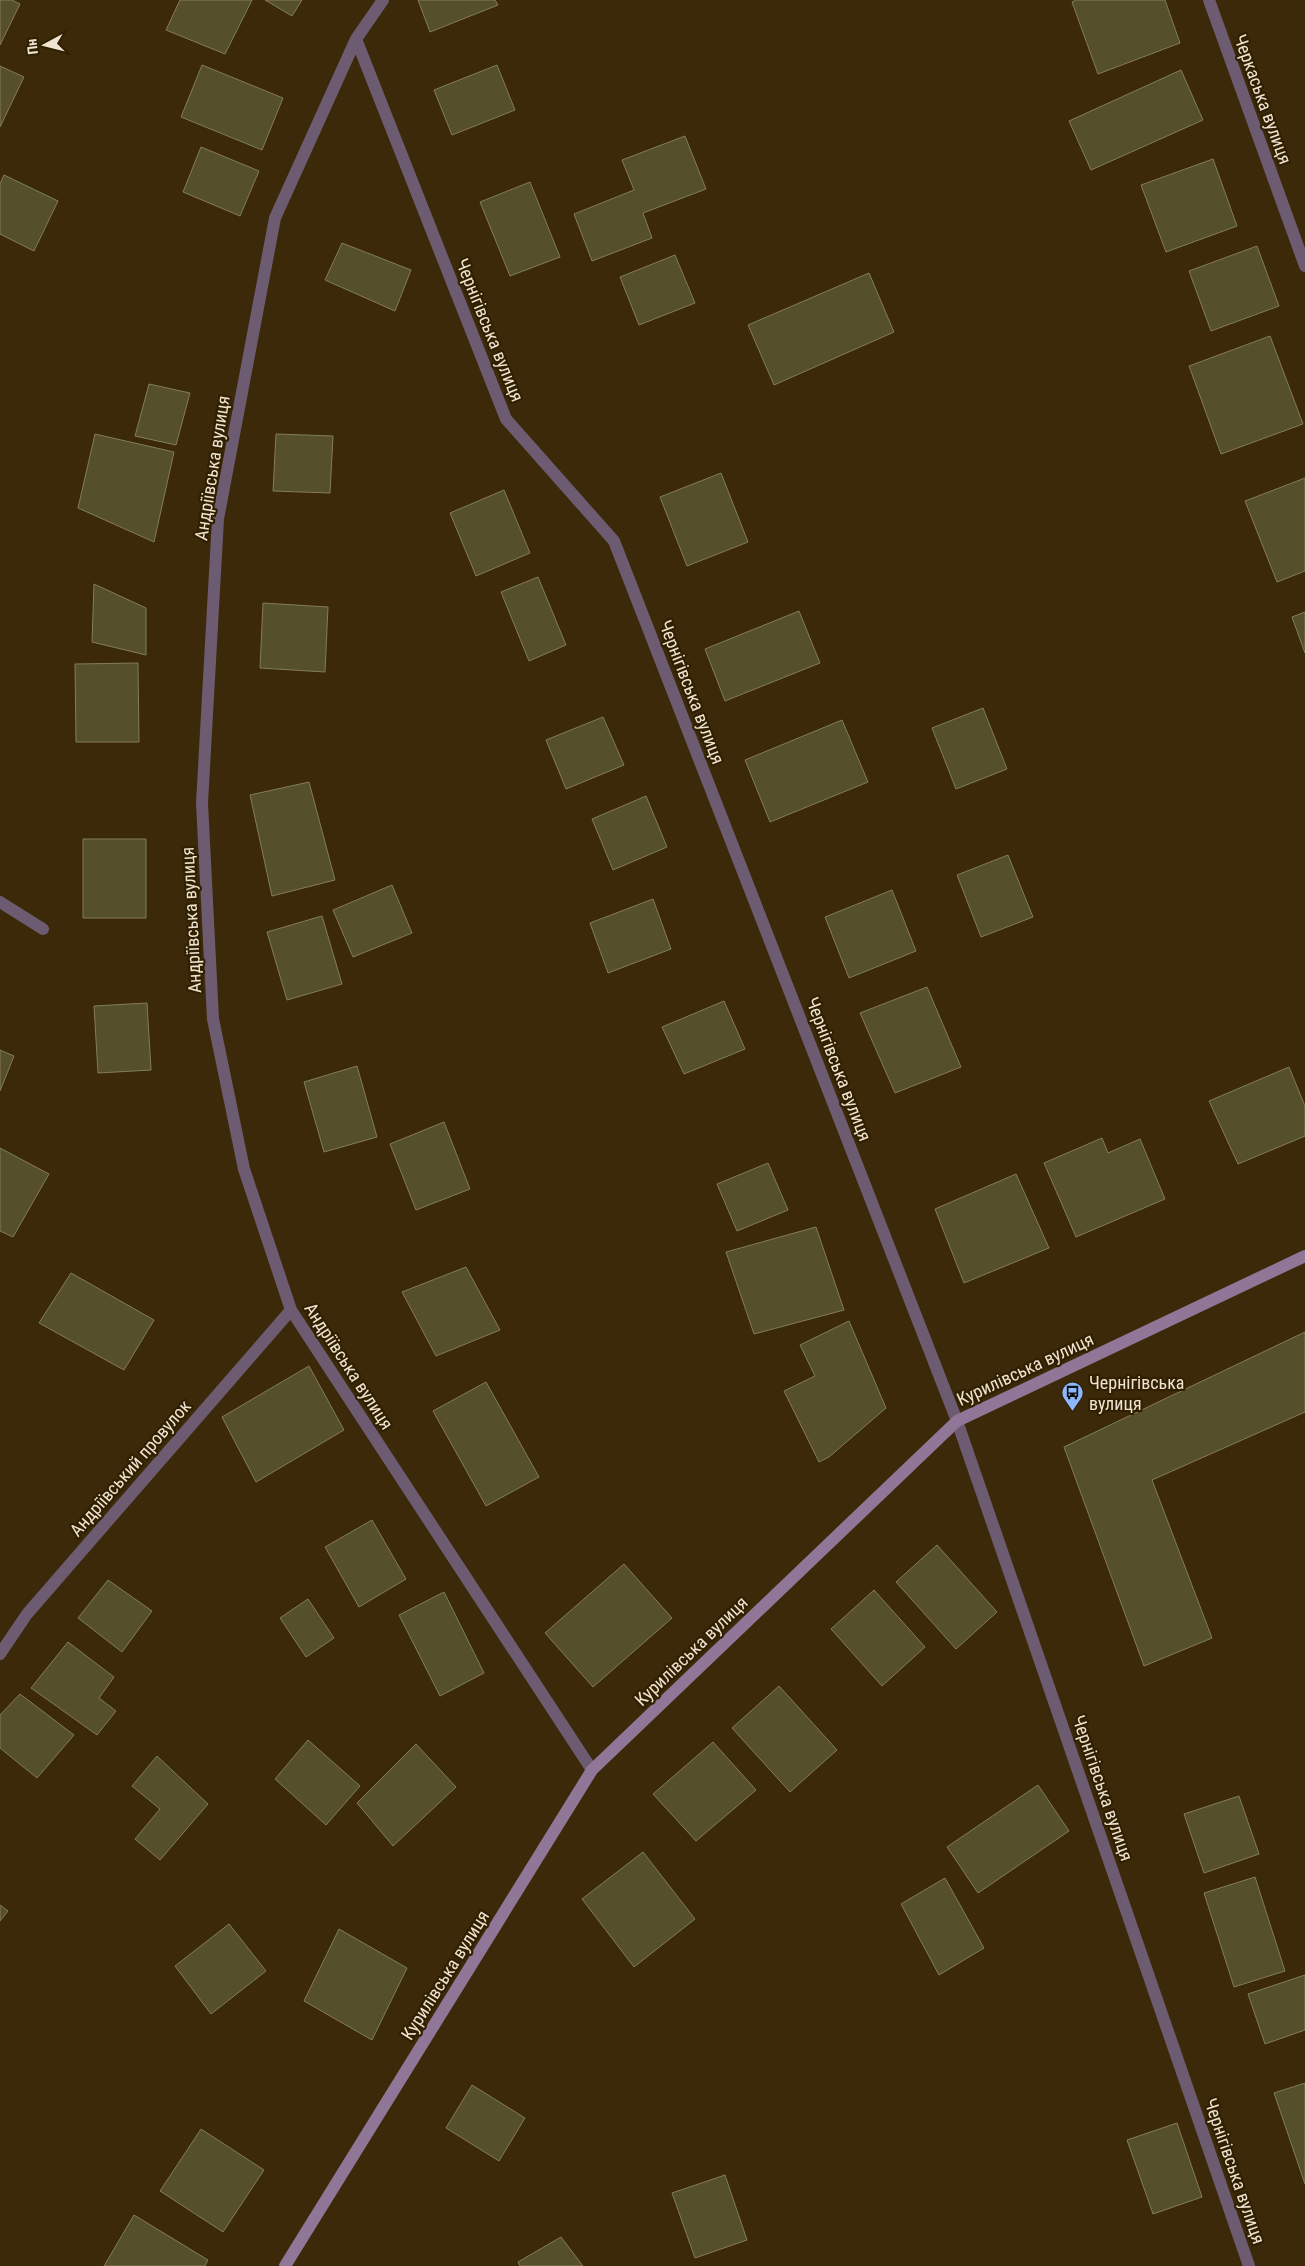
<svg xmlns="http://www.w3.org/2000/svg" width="1305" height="2266" font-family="'Roboto Condensed',sans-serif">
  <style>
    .building { fill: #564f2c; stroke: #837d58 }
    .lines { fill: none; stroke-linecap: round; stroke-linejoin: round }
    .street { stroke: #6d5c71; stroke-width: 12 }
    .secondary { stroke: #907697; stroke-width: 12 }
    .labels { text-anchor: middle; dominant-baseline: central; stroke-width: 4.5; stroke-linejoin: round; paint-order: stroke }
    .street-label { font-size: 18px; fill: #efe4d2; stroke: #312000 }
    .poi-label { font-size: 18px; fill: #efe4d2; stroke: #312000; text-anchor: start }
  </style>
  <rect width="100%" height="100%" fill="#3b2909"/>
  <path class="building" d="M0,0H12L20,4L0,45Z
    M180,0H252L225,54L166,30Z
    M265,0H302L292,16Z
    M418,0H495L498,5L430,32Z
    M1076,0H1165L1180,43L1098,74L1072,2Z
    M202,65L283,98L262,150L181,117Z
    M497,65L515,110L452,135L434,90Z
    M0,66L24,77L0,127Z
    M1181,70L1203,120L1091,170L1069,121Z
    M685,136L706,189L643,213L652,238L592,261L574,214L634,190L622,160Z
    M201,147L259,171L240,216L183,192Z
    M1213,159L1237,226L1166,252L1141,185Z
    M4,175L58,201L34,251L0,234V184Z
    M530,182L560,257L510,276L480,202Z
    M342,243L411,270L395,311L325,280Z
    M1257,246L1279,306L1211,331L1189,271Z
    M675,255L695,303L639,325L620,277Z
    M869,273L894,332L774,385L748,325Z
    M1270,336L1303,424L1221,454L1189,366Z
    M149,384L190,393L176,445L135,436Z
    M95,434L174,452L154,542L78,508Z
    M276,434L333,436L330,493L273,491Z
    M721,473L748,542L687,566L660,497Z
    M1305,478V571L1277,582L1245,501Z
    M504,490L530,553L476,576L450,513Z
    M538,577L566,645L529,661L501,592Z
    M94,584L146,608V655L92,642Z
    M263,603L328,607L325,672L260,668Z
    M799,611L820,663L725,701L705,649Z
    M1305,612V653L1292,617Z
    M138,663L139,742H76L75,664Z
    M983,708L1007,769L956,789L932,728Z
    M603,717L624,765L566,789L546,740Z
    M842,720L868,782L770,822L745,760Z
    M309,782L335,880L272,896L250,795Z
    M646,796L667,847L613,870L592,819Z
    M83,839H146V918H83Z
    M1008,855L1033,917L981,937L957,875Z
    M392,885L412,933L353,957L333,910Z
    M892,890L916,951L849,978L825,917Z
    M653,899L671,949L608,973L590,923Z
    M322,916L342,984L287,1000L267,932Z
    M927,987L961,1067L895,1093L860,1013Z
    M724,1001L745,1049L684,1074L662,1027Z
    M147,1003L151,1070L98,1073L94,1006Z
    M0,1050L14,1056L0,1091Z
    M357,1066L377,1137L324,1152L304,1082Z
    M1289,1067L1305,1106V1136L1238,1164L1209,1101Z
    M444,1122L470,1189L416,1210L390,1144Z
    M1102,1138L1108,1153L1140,1139L1165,1199L1076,1237L1044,1163Z
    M0,1148L49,1174L13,1237L0,1231Z
    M768,1163L788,1210L737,1231L717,1184Z
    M1016,1174L1049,1248L964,1283L935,1209Z
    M816,1227L844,1310L754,1334L726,1252Z
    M466,1267L500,1330L436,1356L402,1292Z
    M71,1273L154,1320L124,1370L39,1323Z
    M849,1321L886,1408L829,1457L819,1462L784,1391L815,1376L800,1345Z
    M1305,1332V1412L1152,1480L1212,1638L1144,1666L1064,1447Z
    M309,1366L344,1430L256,1482L222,1417Z
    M486,1382L539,1477L486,1506L433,1411Z
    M372,1520L406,1579L359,1607L325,1547Z
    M937,1545L997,1612L956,1649L896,1582Z
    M624,1564L672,1618L593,1687L545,1633Z
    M108,1580L152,1611L122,1652L78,1618Z
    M874,1590L925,1647L882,1686L831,1629Z
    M444,1592L484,1673L440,1696L399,1615Z
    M308,1599L334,1638L306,1657L280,1618Z
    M68,1642L114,1677L99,1698L116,1711L97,1735L31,1688Z
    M779,1686L837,1750L790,1792L732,1728Z
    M20,1694L74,1735L37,1778L0,1748V1715Z
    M308,1740L360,1786L326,1825L275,1779Z
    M713,1742L756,1790L696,1841L653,1794Z
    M416,1744L456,1787L393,1846L357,1803Z
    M157,1756L208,1804L160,1860L135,1839L160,1809L132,1786Z
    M1038,1785L1069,1831L978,1893L947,1847Z
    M1239,1796L1259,1854L1204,1873L1184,1814Z
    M643,1852L695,1919L634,1967L582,1899Z
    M1255,1877L1285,1971L1234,1987L1204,1893Z
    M945,1878L984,1948L939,1975L901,1904Z
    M0,1905L8,1911L0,1921Z
    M229,1924L266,1971L211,2014L175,1966Z
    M339,1929L407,1968L372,2040L304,2001Z
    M1305,1975V2030L1265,2044L1248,1994Z
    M1305,2083V2184L1274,2093Z
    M472,2085L525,2118L499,2161L446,2128Z
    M1177,2123L1202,2197L1153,2214L1127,2140Z
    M201,2129L264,2170L223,2232L160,2191Z
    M725,2175L747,2240L695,2258L672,2193Z
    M134,2215L208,2260L205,2266H104Z
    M561,2237L583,2266H520L518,2262Z"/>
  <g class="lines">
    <path class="street" d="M383,0L356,39L275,218L218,519L202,803L213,1019L244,1169L291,1310L592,1770
      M1209,0L1305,266
      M356,39L506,419L614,541L957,1421L1249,2266
      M0,902L43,929
      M0,1654L27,1614L291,1310"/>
    <path class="secondary" d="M285,2266L592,1770L957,1421L1305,1256"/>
  </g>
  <defs>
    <symbol id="bus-pin" viewBox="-11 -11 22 30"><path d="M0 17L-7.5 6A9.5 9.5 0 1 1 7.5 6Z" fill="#8db9fc" stroke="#312000"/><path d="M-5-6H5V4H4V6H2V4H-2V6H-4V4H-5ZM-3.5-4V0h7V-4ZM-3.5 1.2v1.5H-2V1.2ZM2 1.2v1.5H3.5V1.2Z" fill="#111"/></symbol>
  </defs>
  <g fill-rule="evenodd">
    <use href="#bus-pin" x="1060" y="1380" width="25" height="34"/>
  </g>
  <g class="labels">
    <g class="street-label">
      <text transform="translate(1263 99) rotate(70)">Черкаська вулиця</text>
      <text transform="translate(490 330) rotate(68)">Чернігівська вулиця</text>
      <text transform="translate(212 468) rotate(-81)">Андріївська вулиця</text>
      <text transform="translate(692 692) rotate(69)">Чернігівська вулиця</text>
      <text transform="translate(191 920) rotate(-93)">Андріївська вулиця</text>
      <text transform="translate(839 1069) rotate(69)">Чернігівська вулиця</text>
      <text transform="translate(349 1366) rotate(57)">Андріївська вулиця</text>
      <text transform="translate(1025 1369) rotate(-25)">Курилівська вулиця</text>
      <text transform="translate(130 1468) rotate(-49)">Андріївський провулок</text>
      <text transform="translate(691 1651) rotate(-44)">Курилівська вулиця</text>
      <text transform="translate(1103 1788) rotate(71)">Чернігівська вулиця</text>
      <text transform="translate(445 1975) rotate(-58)">Курилівська вулиця</text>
      <text transform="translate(1235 2171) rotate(71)">Чернігівська вулиця</text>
    </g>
    <g class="poi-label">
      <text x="1089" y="1382">Чернігівська<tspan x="1089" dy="21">вулиця</tspan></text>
    </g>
  </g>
  <g transform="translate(45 45) rotate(263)" stroke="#312000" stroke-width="4" paint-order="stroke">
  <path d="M0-4L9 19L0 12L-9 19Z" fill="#efe4d2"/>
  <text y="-8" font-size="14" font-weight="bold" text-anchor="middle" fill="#efe4d2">Пн</text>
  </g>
</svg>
